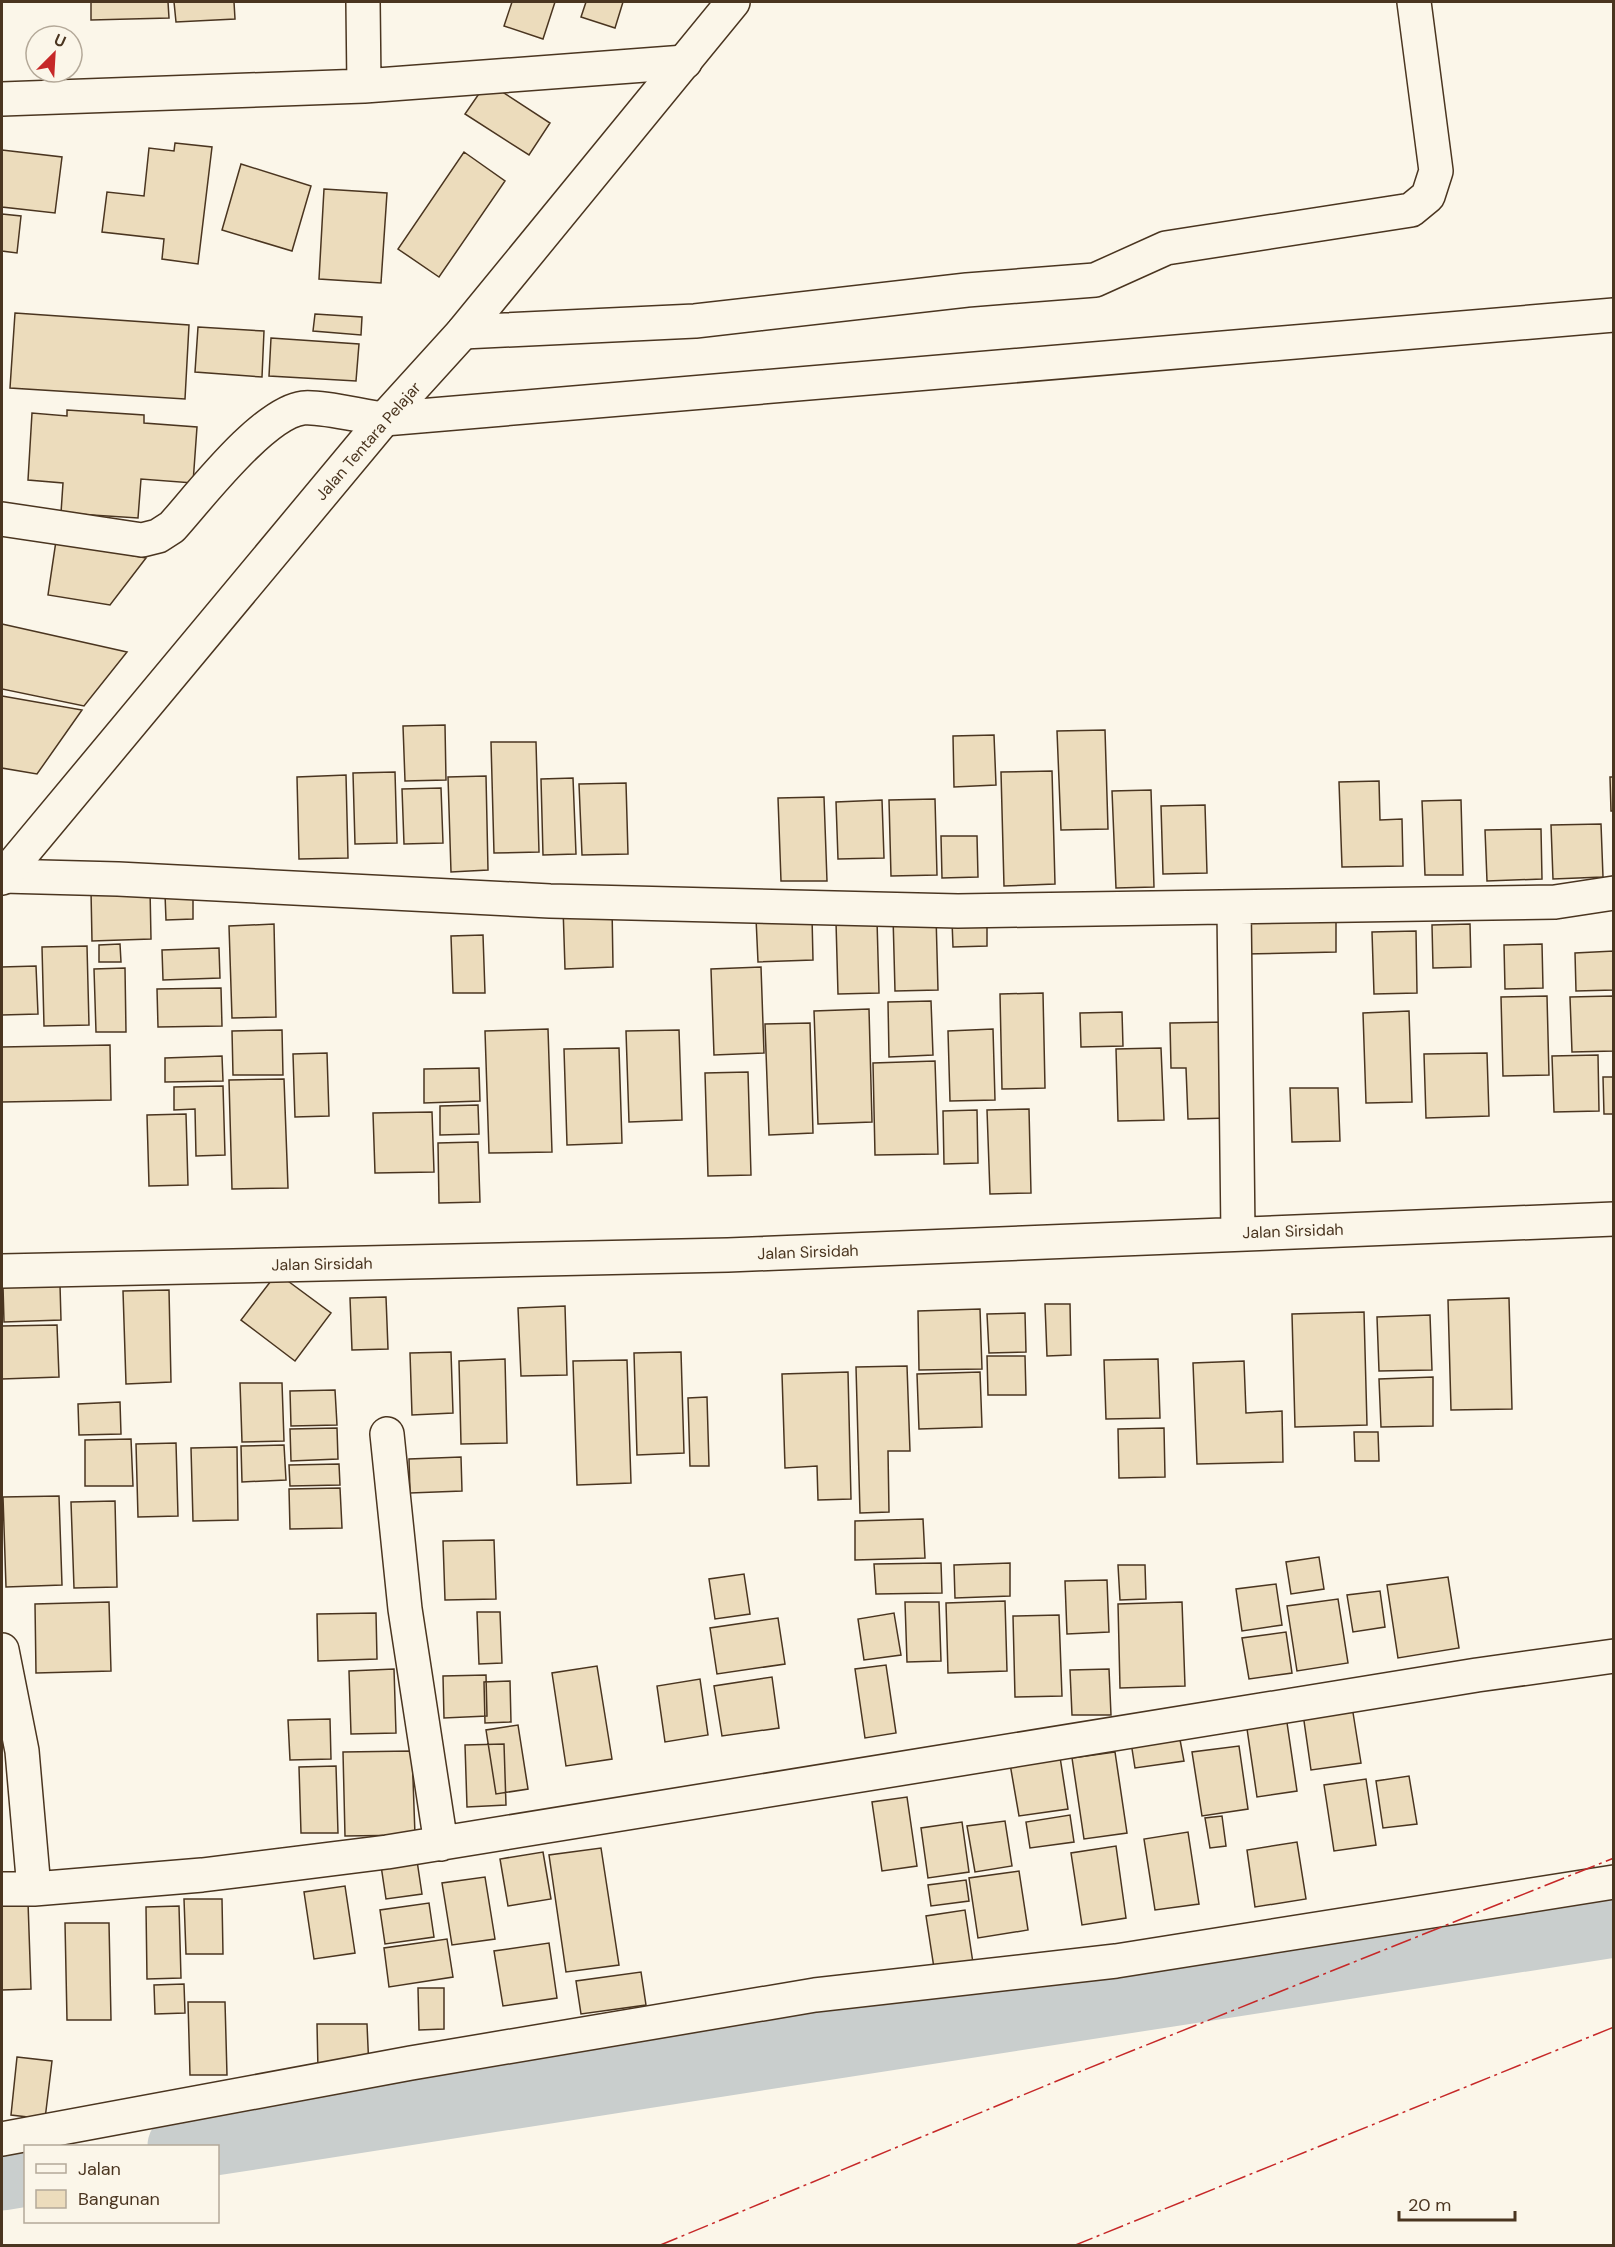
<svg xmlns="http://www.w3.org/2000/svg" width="1615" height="2247" font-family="'DM Sans',sans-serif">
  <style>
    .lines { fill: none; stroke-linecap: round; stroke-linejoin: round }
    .river { stroke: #c9cecd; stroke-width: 69 }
    .building { fill: #ecdcbc; stroke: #4a3520; stroke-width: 1.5 }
    .minor-casing { stroke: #4a3520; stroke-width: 36 }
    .highway-casing { stroke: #4a3520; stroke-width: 36 }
    .minor { stroke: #fbf6e9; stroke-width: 33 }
    .highway { stroke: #fbf6e9; stroke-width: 33 }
    .power { stroke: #c62828; stroke-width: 1.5; stroke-dasharray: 21 4.5 3 4.5; stroke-linecap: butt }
    .labels { text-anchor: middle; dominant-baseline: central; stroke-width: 4.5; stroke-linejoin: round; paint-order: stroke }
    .street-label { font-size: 16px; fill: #4a3520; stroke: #fbf6e9 }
  </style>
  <rect width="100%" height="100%" fill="#fbf6e9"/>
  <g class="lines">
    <path class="river" d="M182,2146L1614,1923
      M2,2176L26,2172"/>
  </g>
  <path class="building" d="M91,2H168L169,18L91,20Z
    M174,2H234L235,19L176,22Z
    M512,2H555L543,39L504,26Z
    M586,2H623L615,28L581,17Z
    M487,82L550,123L529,155L465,114Z
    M175,143L212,147L198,264L162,259L164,239L102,232L107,192L144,196L149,148L174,151Z
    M2,150L62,157L55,213L2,207Z
    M464,152L505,181L439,277L398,249Z
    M241,164L311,186L292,251L222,230Z
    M324,189L387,193L381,283L319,279Z
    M2,214L21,216L17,253L2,251Z
    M15,313L189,325L185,399L10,388Z
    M315,314L362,317L361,335L313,331Z
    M198,327L264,331L262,377L195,372Z
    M271,338L359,344L356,381L269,376Z
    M67,410L144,415V423L197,427L193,483L141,479L138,518L61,513L63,483L28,480L32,413L67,416Z
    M56,541L146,558L110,605L48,595Z
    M2,624L127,652L84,706L2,689Z
    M2,696L82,710L37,774L2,768Z
    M445,725L446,780L405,781L403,726Z
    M1105,730L1108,829L1061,830L1057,731Z
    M994,735L996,785L954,787L953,736Z
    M491,742H536L539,852L494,853Z
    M1052,771L1055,884L1004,886L1001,772Z
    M395,772L397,843L355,844L353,773Z
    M346,775L348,858L299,859L297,777Z
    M486,776L488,870L451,872L448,777Z
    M1610,777H1614V811H1611Z
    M573,778L576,854L543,855L541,779Z
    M1379,781L1380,820L1402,819L1403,866L1342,867L1339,782Z
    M626,783L628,854L582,855L579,784Z
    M441,788L443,843L404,844L402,789Z
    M1151,790L1154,887L1116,888L1112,791Z
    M824,797L827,881H781L778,798Z
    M935,799L937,875L891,876L889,800Z
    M882,800L884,858L838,859L836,802Z
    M1461,800L1463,875H1425L1422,801Z
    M1205,805L1207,873L1163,874L1161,806Z
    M1601,824L1603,877L1553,879L1551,825Z
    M1541,829L1542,879L1487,881L1485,830Z
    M941,836H977L978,877L942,878Z
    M150,889L151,939L92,941L91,891Z
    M193,893V919L166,920L165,894Z
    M612,906L613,967L565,969L563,907Z
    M936,915L938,990L895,991L893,916Z
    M812,917L813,960L758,962L756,918Z
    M987,919V946L953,947L952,921Z
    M877,920L879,993L838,994L836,922Z
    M1336,921V952L1245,954V923Z
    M274,924L276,1017L232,1018L229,926Z
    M1470,924L1471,967L1433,968L1432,925Z
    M1416,931L1417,993L1374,994L1372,932Z
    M483,935L485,993H453L451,936Z
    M120,944L121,962H99V945Z
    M1542,944L1543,988L1505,989L1504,945Z
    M87,946L89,1025L44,1026L42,947Z
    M219,948L220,978L163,980L162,950Z
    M1614,951V990L1576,991L1575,953Z
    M36,966L38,1014L2,1015V967Z
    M761,967L764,1053L714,1055L711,969Z
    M125,968L126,1032H96L94,969Z
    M221,988L222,1026L158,1027L157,989Z
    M1043,993L1045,1088L1002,1089L1000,994Z
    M1547,996L1549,1075L1503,1076L1501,997Z
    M1614,996V1051L1572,1052L1570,997Z
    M931,1001L933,1055L889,1057L888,1002Z
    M869,1009L872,1122L818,1124L814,1011Z
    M1409,1011L1412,1102L1366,1103L1363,1013Z
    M1122,1012L1123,1046L1081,1047L1080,1013Z
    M1227,1022L1230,1118L1188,1119L1186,1068H1171L1170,1023Z
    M810,1023L813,1133L769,1135L765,1024Z
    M548,1029L552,1152L489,1153L485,1031Z
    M993,1029L995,1100L950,1101L948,1031Z
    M282,1030L283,1075H233L232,1031Z
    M679,1030L682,1120L629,1122L626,1031Z
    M110,1045L111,1100L2,1102V1047Z
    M619,1048L622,1143L567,1145L564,1049Z
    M1161,1048L1164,1120L1118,1121L1116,1049Z
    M327,1053L329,1116L295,1117L293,1054Z
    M1487,1053L1489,1116L1426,1118L1424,1054Z
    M1598,1055L1599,1111L1554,1112L1552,1056Z
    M222,1056L223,1081L165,1082V1058Z
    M935,1061L938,1154L875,1155L873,1063Z
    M479,1068L480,1101L424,1103V1069Z
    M748,1072L751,1175L708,1176L705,1073Z
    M1603,1077H1614V1114H1604Z
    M284,1079L288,1188L232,1189L229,1080Z
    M223,1086L225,1155L196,1156L195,1109L174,1110V1087Z
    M1290,1088H1338L1340,1141L1292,1142Z
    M478,1105L479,1134L440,1135V1106Z
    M1029,1109L1031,1193L990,1194L987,1110Z
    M977,1110L978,1163L944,1164L943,1111Z
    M432,1112L434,1172L375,1173L373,1113Z
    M186,1114L188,1185L149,1186L147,1115Z
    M478,1142L480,1202L439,1203L438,1143Z
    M277,1273L331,1313L295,1361L241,1320Z
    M60,1285L61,1320L4,1322L3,1286Z
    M169,1290L171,1382L126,1384L123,1291Z
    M386,1297L388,1349L352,1350L350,1298Z
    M1509,1298L1512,1409L1451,1410L1448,1300Z
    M1045,1304H1070L1071,1355L1047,1356Z
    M565,1306L567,1375L521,1376L518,1308Z
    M980,1309L982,1369L919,1370L918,1311Z
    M1364,1312L1367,1425L1295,1427L1292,1314Z
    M1025,1313L1026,1352L989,1353L987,1314Z
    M1430,1315L1432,1370L1379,1371L1377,1317Z
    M57,1325L59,1377L2,1379V1326Z
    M451,1352L453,1413L412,1415L410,1353Z
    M681,1352L684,1453L637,1455L634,1353Z
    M987,1356H1025L1026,1395H988Z
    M505,1359L507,1443L461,1444L459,1361Z
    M1158,1359L1160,1418L1106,1419L1104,1360Z
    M627,1360L631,1483L577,1485L573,1361Z
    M1244,1361L1246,1413L1282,1411L1283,1462L1197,1464L1193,1363Z
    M907,1366L910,1451H888L889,1512L860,1513L856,1367Z
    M848,1372L851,1499L818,1500L817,1466L785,1468L782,1374Z
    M980,1372L982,1427L919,1429L917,1374Z
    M1433,1377V1426L1381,1427L1379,1379Z
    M240,1383H282L284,1441L242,1442Z
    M335,1390L337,1425L291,1426L290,1391Z
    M707,1397L709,1466H690L688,1398Z
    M120,1402L121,1434L79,1435L78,1404Z
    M337,1428L338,1459L291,1461L290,1429Z
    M1164,1428L1165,1477L1119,1478L1118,1429Z
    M1354,1432H1378L1379,1461H1355Z
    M131,1439L133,1486H85V1440Z
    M176,1443L178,1516L138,1517L136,1444Z
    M284,1445L286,1480L242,1482L241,1446Z
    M237,1447L238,1520L193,1521L191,1448Z
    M461,1457L462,1491L410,1493L409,1459Z
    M339,1464L340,1485L290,1486L289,1465Z
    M340,1488L342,1528L290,1529L289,1489Z
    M59,1496L62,1585L6,1587L3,1497Z
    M115,1501L117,1587L74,1588L71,1502Z
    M923,1519L925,1558L855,1560V1521Z
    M494,1540L496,1599L445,1600L443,1541Z
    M1319,1557L1324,1589L1291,1594L1286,1562Z
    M941,1563L942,1593L876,1594L874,1564Z
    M1010,1563V1596L955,1598L954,1565Z
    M1118,1565H1145L1146,1599L1120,1600Z
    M744,1574L750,1614L715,1619L709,1579Z
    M1448,1577L1459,1648L1398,1658L1387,1585Z
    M1107,1580L1109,1632L1067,1634L1065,1581Z
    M1276,1584L1282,1625L1242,1631L1236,1589Z
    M1380,1591L1385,1627L1353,1632L1347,1595Z
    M1338,1599L1348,1663L1297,1671L1287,1606Z
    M1005,1601L1007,1671L948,1673L946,1603Z
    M109,1602L111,1671L36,1673L35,1604Z
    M905,1602H939L941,1661L907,1662Z
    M1182,1602L1185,1686L1120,1688L1118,1604Z
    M477,1612H500L502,1663L479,1664Z
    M376,1613L377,1659L318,1661L317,1614Z
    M894,1613L901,1655L864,1660L858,1619Z
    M1059,1615L1062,1696L1015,1697L1013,1616Z
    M778,1618L785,1664L717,1674L710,1628Z
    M1286,1632L1292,1673L1249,1679L1242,1638Z
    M886,1665L896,1733L865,1738L855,1669Z
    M597,1666L612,1759L566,1766L552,1673Z
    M394,1669L396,1733L351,1734L349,1671Z
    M1109,1669L1111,1715H1072L1070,1670Z
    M486,1675L487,1716L444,1718L443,1676Z
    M772,1677L779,1728L722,1736L714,1686Z
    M700,1679L708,1735L665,1742L657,1686Z
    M510,1681L511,1722L485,1723L484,1682Z
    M1351,1700L1361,1763L1311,1770L1302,1707Z
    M1286,1716L1297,1791L1257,1797L1246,1722Z
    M330,1719L331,1759L290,1760L288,1720Z
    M518,1725L528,1789L496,1794L486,1730Z
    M1178,1729L1184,1761L1135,1768L1130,1736Z
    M504,1744L506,1805L467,1807L465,1745Z
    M1239,1746L1248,1809L1202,1816L1192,1752Z
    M412,1751L415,1835L345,1836L343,1752Z
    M1115,1752L1127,1833L1084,1839L1072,1758Z
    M1060,1757L1068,1809L1019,1816L1010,1764Z
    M336,1766L338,1833H301L299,1767Z
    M1409,1776L1417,1824L1383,1828L1376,1781Z
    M1366,1779L1376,1845L1334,1851L1324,1785Z
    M907,1797L917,1866L882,1871L872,1802Z
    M1070,1815L1074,1842L1030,1848L1026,1822Z
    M1222,1816L1226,1846L1210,1848L1205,1818Z
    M1005,1821L1012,1866L975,1872L967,1826Z
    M962,1822L969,1872L928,1878L921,1828Z
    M1188,1832L1199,1904L1155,1910L1144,1839Z
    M1297,1842L1306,1899L1255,1907L1247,1850Z
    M1116,1846L1126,1918L1082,1925L1071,1853Z
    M601,1848L619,1965L566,1972L549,1855Z
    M543,1852L551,1899L508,1906L500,1859Z
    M416,1854L422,1894L386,1899L380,1859Z
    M1019,1871L1028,1930L978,1938L969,1878Z
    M485,1877L495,1939L452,1945L442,1883Z
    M966,1880L969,1901L931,1906L928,1885Z
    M345,1886L355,1953L314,1959L304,1892Z
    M184,1899H222L223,1954H186Z
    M28,1902L31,1989L2,1990V1903Z
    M429,1903L434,1937L385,1944L380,1910Z
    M179,1906L181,1978L147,1979L146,1907Z
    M965,1910L973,1963L934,1968L926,1916Z
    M65,1923H109L111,2020H67Z
    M447,1939L453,1977L389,1987L384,1948Z
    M549,1943L557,1998L503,2006L494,1951Z
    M641,1972L646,2005L581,2014L576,1981Z
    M184,1984L185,2013L155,2014L154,1985Z
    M418,1988H444V2029L419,2030Z
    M188,2002H225L227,2075H190Z
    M317,2024H367L369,2069L318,2070Z
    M17,2057L52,2061L45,2119L11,2115Z"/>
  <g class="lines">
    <defs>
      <path id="minor" d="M363,2L364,86
        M2,99L364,86L685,62
        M463,332L695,321L967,290L1095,280L1166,248L1411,210L1428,196L1436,171L1414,2
        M2,519L142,540L158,536L172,527C199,497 263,413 303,408C320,406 365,417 384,419L1614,315
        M3,876L118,879L550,901L958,911L1555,902L1614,893
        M1234,907L1238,1234
        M2,1271L728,1255L1614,1219
        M387,1434L405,1609L441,1844
        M2,1650L22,1751L34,1889
        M2,1889H34L202,1875L387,1852L1477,1675L1614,1656
        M2,2139L411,2063L815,1995L1116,1961L1614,1882"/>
      <path id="highway" d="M2,878L384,419L463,332L733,2"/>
    </defs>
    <use href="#minor" class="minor-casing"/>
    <use href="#highway" class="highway-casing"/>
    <use href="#minor" class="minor"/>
    <use href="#highway" class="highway"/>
    <path class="power" d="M658,2246L1069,2076L1614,1858
      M1073,2246L1614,2027"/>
  </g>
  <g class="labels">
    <g class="street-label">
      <text transform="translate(368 441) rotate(-49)">Jalan Tentara Pelajar</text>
      <text transform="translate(1293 1231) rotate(-2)">Jalan Sirsidah</text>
      <text transform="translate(808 1252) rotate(-2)">Jalan Sirsidah</text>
      <text transform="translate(322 1264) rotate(-1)">Jalan Sirsidah</text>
    </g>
  </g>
  <rect width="1615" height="2247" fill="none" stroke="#4a3520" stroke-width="6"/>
  <rect x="24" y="2145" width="195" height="78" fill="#fbf6e9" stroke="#b4a999" stroke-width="1.5"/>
  <rect x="36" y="2164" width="30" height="9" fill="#fbf6e9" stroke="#b4a999" stroke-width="1.5"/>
  <text x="78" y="2175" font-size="18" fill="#4a3520">Jalan</text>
  <rect x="36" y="2190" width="30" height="18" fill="#ecdcbc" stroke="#b4a999" stroke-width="1.5"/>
  <text x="78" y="2205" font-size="18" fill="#4a3520">Bangunan</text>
  <g transform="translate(54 54) rotate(24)"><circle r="28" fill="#fbf6e9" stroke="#b4a999" stroke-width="1.5"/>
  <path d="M0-4.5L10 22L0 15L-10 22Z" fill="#c62828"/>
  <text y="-9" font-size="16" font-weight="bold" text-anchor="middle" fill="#4a3520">U</text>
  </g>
  <path d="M1399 2211v9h116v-9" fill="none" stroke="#4a3520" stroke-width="3"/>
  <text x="1408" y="2211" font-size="18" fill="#4a3520" stroke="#fbf6e9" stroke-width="4.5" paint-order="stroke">20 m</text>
</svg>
